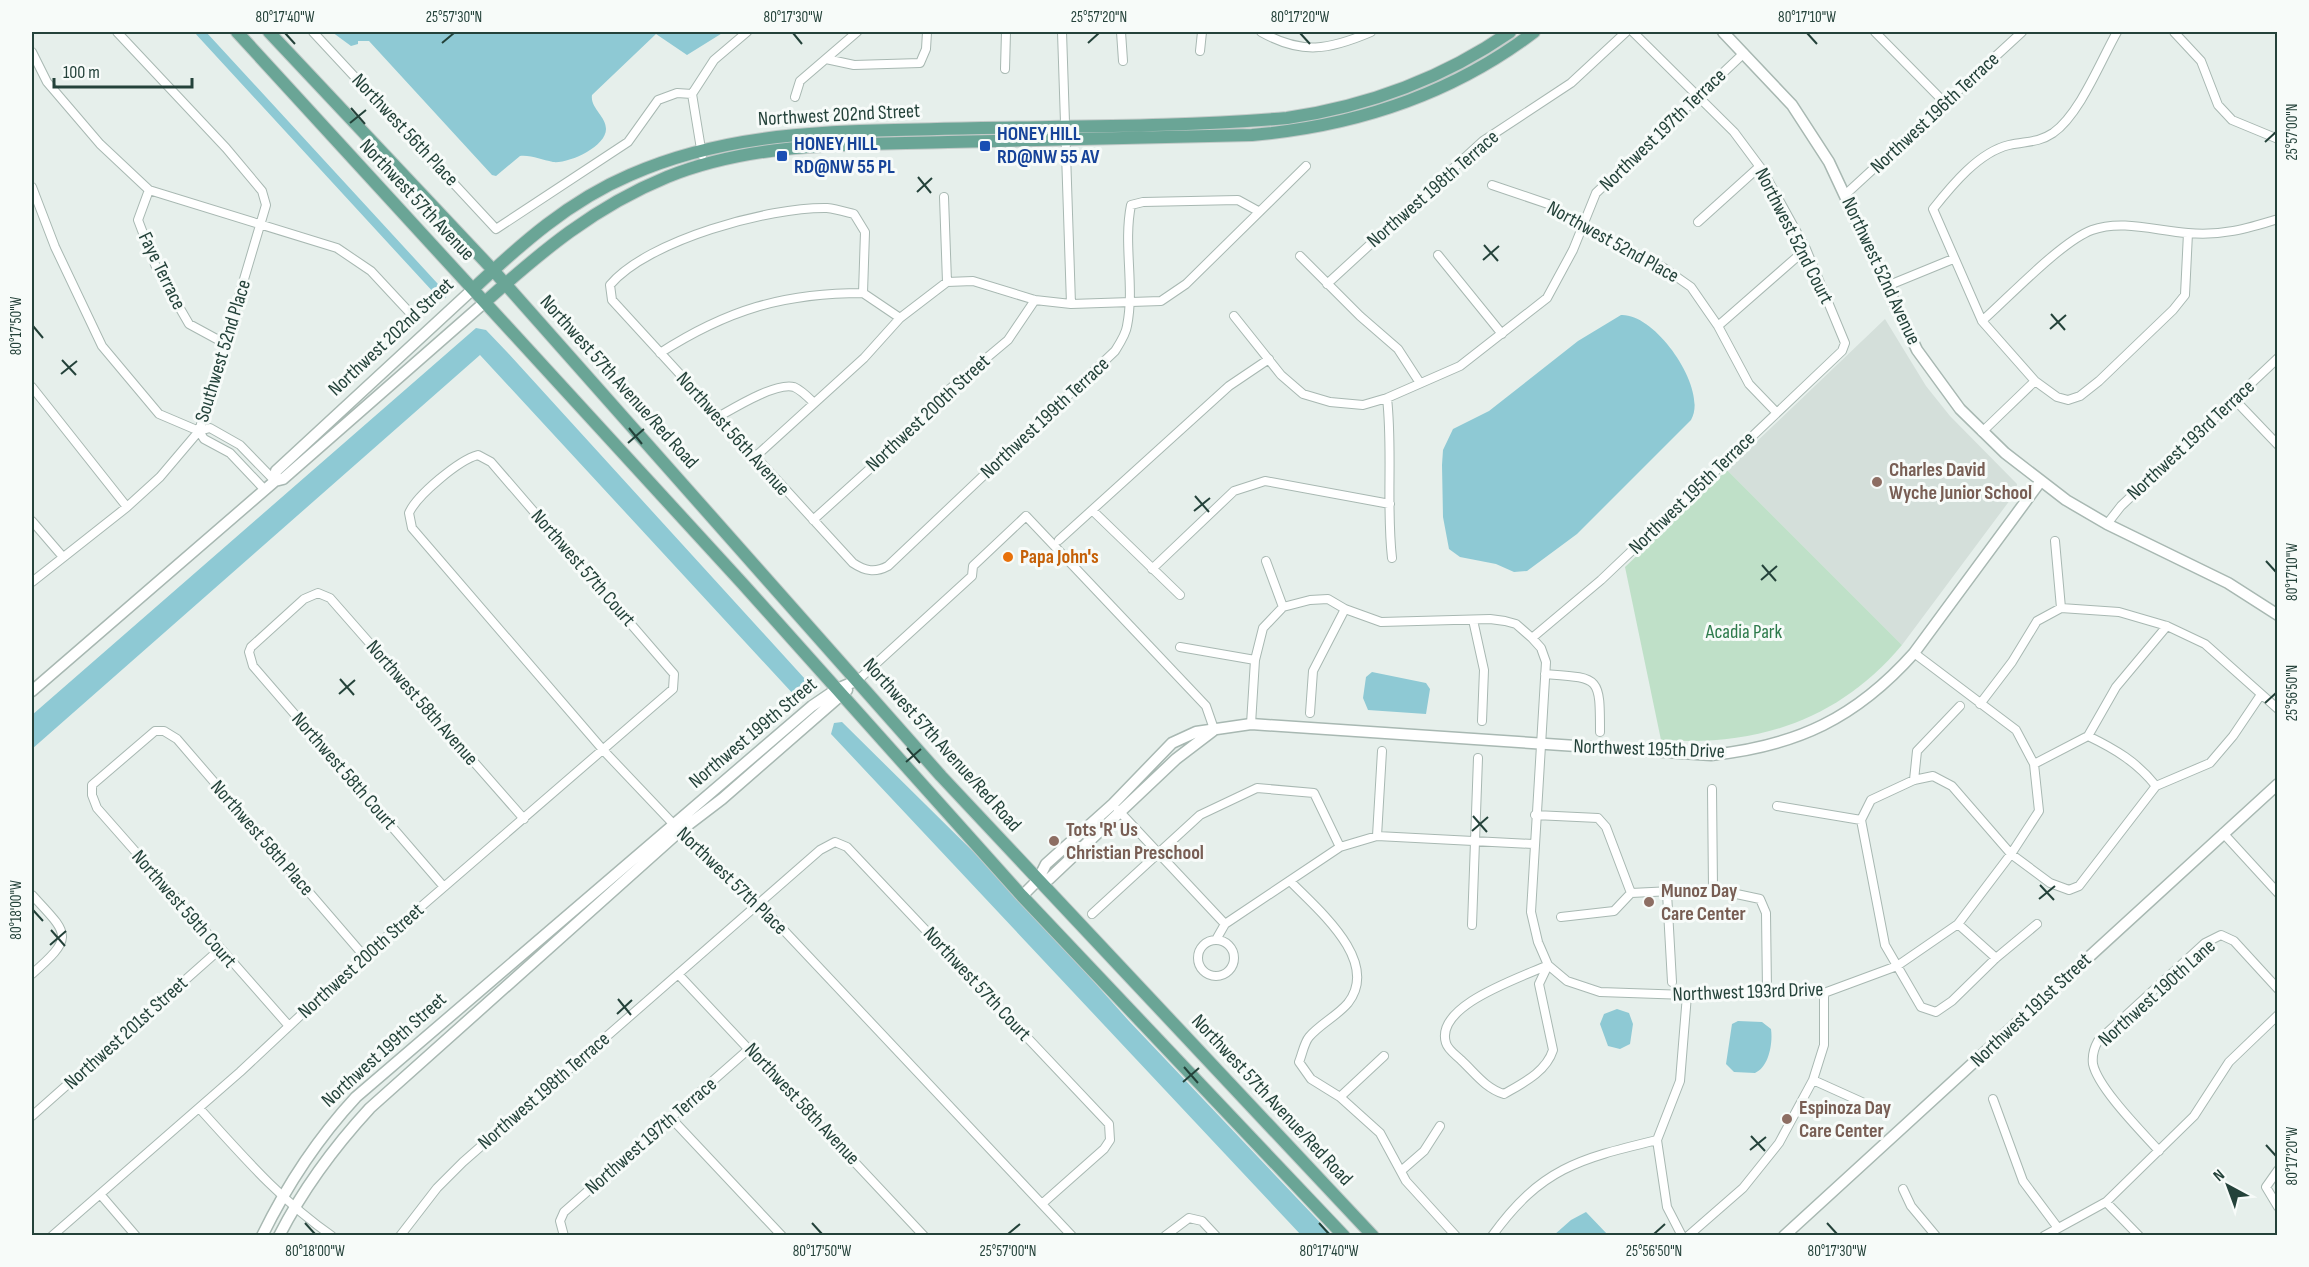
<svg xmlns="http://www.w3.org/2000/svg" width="2309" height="1267" font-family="'Sofia Sans Condensed',sans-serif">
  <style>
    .built { fill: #d4dfda }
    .green { fill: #bfe0c8 }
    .water { fill: #8ec9d4 }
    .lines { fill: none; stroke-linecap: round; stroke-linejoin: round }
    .canal { stroke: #8ec9d4; stroke-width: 9 }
    .minor-casing { stroke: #a8b8b2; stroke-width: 10 }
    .tertiary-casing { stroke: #a8b8b2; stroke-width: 13 }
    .primary-casing { stroke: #c2cac8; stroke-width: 14 }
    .minor { stroke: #fff; stroke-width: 8 }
    .tertiary { stroke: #fff; stroke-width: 10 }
    .primary { stroke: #6aa596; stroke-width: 12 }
    .ticks { fill: none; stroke: #24423a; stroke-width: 2 }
    .transit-dot { fill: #1a4fb4; stroke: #f7fbf9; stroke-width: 2 }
    .education-dot { fill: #8d6e63; stroke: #f7fbf9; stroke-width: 2 }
    .food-dot { fill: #e8710a; stroke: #f7fbf9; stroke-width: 2 }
    .labels { text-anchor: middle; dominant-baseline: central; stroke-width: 6; stroke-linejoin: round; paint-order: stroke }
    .street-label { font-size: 20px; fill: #24423a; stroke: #f7fbf9 }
    .transit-label { font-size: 20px; font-weight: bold; fill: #164399; stroke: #f7fbf9; text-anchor: start }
    .education-label { font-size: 20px; font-weight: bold; fill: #785e54; stroke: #f7fbf9; text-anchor: start }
    .food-label { font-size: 20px; font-weight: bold; fill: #c56008; stroke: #f7fbf9; text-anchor: start }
    .park-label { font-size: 20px; fill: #2d7a4b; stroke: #f7fbf9 }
    .neatline { fill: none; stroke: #24423a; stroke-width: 2 }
    .ticks-label { font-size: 15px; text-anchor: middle; fill: #24423a }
  </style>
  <rect width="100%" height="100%" fill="#e6efeb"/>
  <path class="built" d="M1885,319L1926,386L1950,416L2017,484L2016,492L1902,645L1727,470Z"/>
  <path class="green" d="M1727,470L1902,645C1839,720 1757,747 1661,740L1625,567Z"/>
  <path class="water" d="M332,32H724L687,55L656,34L592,95C590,108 606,116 606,129C606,147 568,164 553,162C542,160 532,155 520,156L496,176L492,175L369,41H358V44L351,46Z
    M1621,315C1656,313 1709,390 1691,420L1577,534L1527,571L1514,572L1496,564L1460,557L1449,549L1443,517L1442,465L1443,450L1453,429L1489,411L1578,341Z
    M476,328L486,330L507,352L805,679V693L799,697L795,696L480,355L32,749V715Z
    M1372,672L1426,683L1430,689L1426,714L1368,710L1363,698L1366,677Z
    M842,722L1009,887L1129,1021L1332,1235H1301L831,734L834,723Z
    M1617,1009L1629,1013L1633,1024L1630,1044L1620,1049L1608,1046L1600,1024L1604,1014Z
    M1738,1021L1762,1022L1771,1029C1773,1043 1769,1067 1755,1073L1734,1072L1726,1064L1732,1024Z
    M1586,1212L1608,1235H1554L1571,1220Z"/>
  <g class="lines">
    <path class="canal" d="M200,32L442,295"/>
    <defs>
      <path id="minor" d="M313,32L496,229L628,142L658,100L677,93L692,94
        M1062,32L1071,304
        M1121,32L1123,61
        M1261,32C1302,55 1329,50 1371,32
        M1875,32L1946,104
        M2117,32C2101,60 2080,114 2053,133C2038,143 2026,141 2009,145C1979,152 1952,185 1933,209L1982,321L2035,381L2057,397L2068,400L2080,396L2099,381L2173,310L2185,295L2188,233
        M2174,32L2201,61L2218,105L2232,120L2278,139
        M1200,51L1202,32
        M32,52L47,82L100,144L149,190L337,248L371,271L411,314
        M826,59L854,65L920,63L926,49L927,32
        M1005,69L1006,32
        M692,94L714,60L747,32
        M692,94L702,155
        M795,97L800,81L857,32
        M1492,185L1551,205L1582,226L1664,268L1691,287L1718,326L1749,384L1776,412
        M32,187L55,247L102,346L159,414L199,431L204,439L230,453L265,490
        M149,190L138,220L156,267L189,324L224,343
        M1846,194L2022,32
        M944,197L947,282
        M1698,222L1759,167
        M1438,255L1502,334
        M1300,256L1360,316L1398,349L1420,383
        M1327,284L1483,141L1571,83L1626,32
        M1887,286L1953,259
        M863,293L865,232L854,214C846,212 836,209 827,208C769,207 648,240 610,285L612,300L853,563C865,571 875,573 888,566L1115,351C1120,343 1126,334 1127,326C1135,286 1123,245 1131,205L1143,202L1238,200L1258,211
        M863,293L900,318
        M1234,316L1281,375L1303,394L1330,402L1363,405L1387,398L1460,366L1547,298L1573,250L1596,193L1744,53
        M1982,321C2009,297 2062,241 2092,230C2122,219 2157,231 2188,233C2221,236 2246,229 2278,219
        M1718,326L1806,249
        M660,353C727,310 783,293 863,293
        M32,387L127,507
        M1387,398C1393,451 1386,505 1392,558
        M2234,399L2278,445
        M718,417C734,408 776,382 794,387C801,390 808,397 813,402
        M199,431L210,428L240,445L275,481
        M1982,432L2035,381
        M755,457L864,358L900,318L947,282L973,281L1035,300L1071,304L1161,301L1186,284L1306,166
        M1093,511L1180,595
        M813,520L904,438L940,397L1008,340L1035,300
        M32,521L63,557
        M2107,524L2121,506L2278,358
        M1059,540L1229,386L1269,359
        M2055,541L2061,608
        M1266,561L1283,607
        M1152,569L1234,491L1265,481L1390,504
        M32,582L127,507L160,477L199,431L266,205L262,191L226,148L117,32
        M1473,620L1484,670L1482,721
        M1532,638L1601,580L1842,351L1845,343L1806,249L1763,171L1734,132L1633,32
        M1180,647L1255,660
        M1545,674C1600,678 1600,676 1600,732
        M858,680L972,576L973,566L1026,516L1206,706L1214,729
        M1980,704L2012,662L2037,621L2061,608L2119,612L2167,626L2205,644L2278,709
        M1310,713L1313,671L1345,609
        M1251,724L1255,660L1263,628L1283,607L1310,600L1328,599L1345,609L1381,622L1490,619L1505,621L1516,624L1532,638L1541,648L1546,662L1531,912L1538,942L1548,965L1567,981L1600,992L1687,995L1767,991L1824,993L1897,966L1958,924L2011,854L2039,811L2034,764L2016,730L1914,653
        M2088,736L2116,687L2167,626
        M2034,764L2088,736C2115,749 2137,762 2156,786
        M1914,780L1917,751L1960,706
        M2156,786L2210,763L2233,736L2260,696
        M1712,789L1713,889
        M1777,806L1861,820
        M1118,810L1225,924
        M1535,815L1598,818L1606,827L1631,893
        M2223,833L2278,893
        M1377,836L1382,751
        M1290,881C1317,909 1381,961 1348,1003C1337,1016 1320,1024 1309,1037C1304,1043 1302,1055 1299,1062L1311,1079L1340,1097L1380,1133L1406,1181L1456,1236
        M444,887L253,666L249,652L251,647L304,599L318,593L330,598L524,819
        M1631,893L1713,889L1760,899L1766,913L1767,991
        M1667,893L1672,982
        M32,895C69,935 75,936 32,974
        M1092,914L1200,815L1257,788L1314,793L1340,847
        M1561,917L1614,911L1631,893
        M1958,924L1996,958
        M2037,924L1996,958L1952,1001L1936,1012L1921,1007L1885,945L1861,820L1871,800L1914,780L1933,776L1952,786L2011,854L2050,883L2069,890L2079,886L2156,786
        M1472,925L1478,758
        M1217,938L1225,924L1340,847L1377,836L1533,844
        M1198 958a18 18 0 1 1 36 0a18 18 0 1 1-36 0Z
        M1548,965L1539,984L1553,1050C1546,1072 1523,1083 1504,1094C1485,1088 1475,1073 1461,1060C1456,1055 1448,1050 1446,1043C1434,1005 1523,977 1548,965Z
        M678,974L924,1236
        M289,1026L97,808L92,795V785L155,731H164L177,739L364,956
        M1813,1080L1884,1112
        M1340,1097L1384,1056
        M1993,1099L2023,1181L2058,1228
        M199,1108C241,1154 280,1200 332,1236
        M32,1116L219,950
        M671,1118L782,1236
        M1657,1140L1667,1207L1682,1236
        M2159,1151C2142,1132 2098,1088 2093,1064C2092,1056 2094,1048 2098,1041L2205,943L2221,935L2234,941L2278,989
        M2278,1170L2266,1187L2278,1207
        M1401,1171L1424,1151L1440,1126
        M1903,1189L1911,1206L1936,1236
        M100,1194L136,1236
        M2106,1202L2139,1236
        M52,1236L240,1072L364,956L673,689L674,674L491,462L478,455C459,460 417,495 409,513L412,528L604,751L680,831L760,905L1072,1236
        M400,1236L437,1188L463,1162L820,850L835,842L847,847L1109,1124L1110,1140L1104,1149L1043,1203
        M564,1236L560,1221L564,1212L750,1048
        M1165,1236L1189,1218L1202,1221L1216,1236
        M1492,1236C1541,1168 1579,1159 1657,1140L1680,1081L1687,995
        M1688,1236L1743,1188L1779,1143L1813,1080L1824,1045V993
        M2044,1236L2106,1202L2194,1116L2229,1062L2278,1015"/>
      <path id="tertiary" d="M1723,32L1792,105L1829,162L1917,350L1960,409L2005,453L2066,500L2107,524L2228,583L2278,615
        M275,481L276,471L473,289
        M32,691L275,481L283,479L485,302
        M1038,880L1049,879L1176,759L1214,730
        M1022,896L1038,880L1046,864L1113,804L1172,743L1196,732L1251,724L1711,755C1797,746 1856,718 1914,653L2040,482
        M262,1236C287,1185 318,1138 356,1097L812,706L837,689L858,680
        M279,1236C303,1189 335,1146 370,1108L680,831L722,799L847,690
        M1784,1236L2278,784"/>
      <path id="primary" d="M237,32L742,583L1022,896L1344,1236
        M269,32L493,270L941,776L1373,1236
        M473,289C521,244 569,201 630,175C727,132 832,131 937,129C1053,126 1171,128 1287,118C1369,106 1442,79 1510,32
        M485,302C542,251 594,207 667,177C756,141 854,145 948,142C1050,140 1151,137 1252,135C1356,126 1451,95 1534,32"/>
    </defs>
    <use href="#minor" class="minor-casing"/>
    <use href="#tertiary" class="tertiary-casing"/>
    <use href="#primary" class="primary-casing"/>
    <use href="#minor" class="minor"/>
    <use href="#tertiary" class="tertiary"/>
    <use href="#primary" class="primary"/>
  </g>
  <path class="ticks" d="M285,33L295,44M793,33L802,44M1300,33L1310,44M1807,33L1817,44M442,43L454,33M1088,43L1099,33M351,108L365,124M350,123L366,110M2265,142L2276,132M918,177L931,193M917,192L932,178M1484,245L1498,261M1483,260L1499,246M2051,314L2065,330M33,326L43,338M2050,329L2066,315M62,360L76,375M61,374L77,361M629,428L642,444M628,443L644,429M1195,496L1209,512M1194,511L1210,498M2266,561L2276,572M1762,565L1776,581M1761,580L1777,566M340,679L354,695M339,694L355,680M2265,703L2276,693M907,748L920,763M906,762L921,749M1473,816L1487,832M1472,831L1488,817M2040,885L2054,900M2039,899L2055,886M33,910L43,921M51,930L65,946M50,945L66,931M618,999L631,1015M617,1014L632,1000M1184,1067L1198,1083M1183,1082L1199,1068M1751,1136L1765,1151M2266,1145L2276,1156M1750,1150L1766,1137M305,1223L315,1234M812,1223L822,1234M1319,1223L1329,1234M1827,1223L1837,1234M1008,1234L1020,1224M1654,1234L1665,1224"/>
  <g class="transit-dot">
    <rect x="979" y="140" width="12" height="12" rx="3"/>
    <rect x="776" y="150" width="12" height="12" rx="3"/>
  </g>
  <g class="education-dot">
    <circle cx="1877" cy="482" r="6"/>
    <circle cx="1054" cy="841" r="6"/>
    <circle cx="1649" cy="902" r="6"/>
    <circle cx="1787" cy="1119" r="6"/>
  </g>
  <circle class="food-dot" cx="1008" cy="557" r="6"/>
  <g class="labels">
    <g class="street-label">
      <text transform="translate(1935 113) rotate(-43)">Northwest 196th Terrace</text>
      <text transform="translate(839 115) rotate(-3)">Northwest 202nd Street</text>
      <text transform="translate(405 130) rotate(47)">Northwest 56th Place</text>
      <text transform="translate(1663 130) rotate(-44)">Northwest 197th Terrace</text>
      <text transform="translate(1433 189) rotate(-41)">Northwest 198th Terrace</text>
      <text transform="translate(417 200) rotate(47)">Northwest 57th Avenue</text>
      <text transform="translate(1794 236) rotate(63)">Northwest 52nd Court</text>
      <text transform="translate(1613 242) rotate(29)">Northwest 52nd Place</text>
      <text transform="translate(162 271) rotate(64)">Faye Terrace</text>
      <text transform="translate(1881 271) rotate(65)">Northwest 52nd Avenue</text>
      <text transform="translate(391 337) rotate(-43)">Northwest 202nd Street</text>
      <text transform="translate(223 351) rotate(-73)">Southwest 52nd Place</text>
      <text transform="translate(619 382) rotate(48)">Northwest 57th Avenue/Red Road</text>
      <text transform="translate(928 413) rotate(-43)">Northwest 200th Street</text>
      <text transform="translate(1045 418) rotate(-43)">Northwest 199th Terrace</text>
      <text transform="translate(733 434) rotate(48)">Northwest 56th Avenue</text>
      <text transform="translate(2191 440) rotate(-43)">Northwest 193rd Terrace</text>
      <text transform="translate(1692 493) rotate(-44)">Northwest 195th Terrace</text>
      <text transform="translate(583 568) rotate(49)">Northwest 57th Court</text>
      <text transform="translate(422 703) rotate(49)">Northwest 58th Avenue</text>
      <text transform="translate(753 733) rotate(-40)">Northwest 199th Street</text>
      <text transform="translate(942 745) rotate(48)">Northwest 57th Avenue/Red Road</text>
      <text transform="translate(1649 749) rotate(2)">Northwest 195th Drive</text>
      <text transform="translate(344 771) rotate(49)">Northwest 58th Court</text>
      <text transform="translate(262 838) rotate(49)">Northwest 58th Place</text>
      <text transform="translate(732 881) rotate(44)">Northwest 57th Place</text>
      <text transform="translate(184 909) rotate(49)">Northwest 59th Court</text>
      <text transform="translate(361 961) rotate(-42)">Northwest 200th Street</text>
      <text transform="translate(977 984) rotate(47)">Northwest 57th Court</text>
      <text transform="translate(1748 992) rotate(-2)">Northwest 193rd Drive</text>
      <text transform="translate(2157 993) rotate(-42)">Northwest 190th Lane</text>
      <text transform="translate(2031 1010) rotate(-43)">Northwest 191st Street</text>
      <text transform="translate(126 1033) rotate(-42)">Northwest 201st Street</text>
      <text transform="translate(384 1050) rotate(-42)">Northwest 199th Street</text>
      <text transform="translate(544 1091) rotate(-41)">Northwest 198th Terrace</text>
      <text transform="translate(1272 1100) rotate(47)">Northwest 57th Avenue/Red Road</text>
      <text transform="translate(802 1104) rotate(47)">Northwest 58th Avenue</text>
      <text transform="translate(651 1136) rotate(-41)">Northwest 197th Terrace</text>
    </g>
    <g class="transit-label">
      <text x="997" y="134">HONEY HILL<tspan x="997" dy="23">RD@NW 55 AV</tspan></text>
      <text x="794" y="144">HONEY HILL<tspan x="794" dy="23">RD@NW 55 PL</tspan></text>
    </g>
    <g class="education-label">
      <text x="1889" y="470">Charles David<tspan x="1889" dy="23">Wyche Junior School</tspan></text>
      <text x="1066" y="830">Tots 'R' Us<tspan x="1066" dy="23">Christian Preschool</tspan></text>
      <text x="1661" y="891">Munoz Day<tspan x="1661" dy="23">Care Center</tspan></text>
      <text x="1799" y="1108">Espinoza Day<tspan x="1799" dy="23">Care Center</tspan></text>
    </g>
    <g class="food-label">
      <text x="1020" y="557">Papa John's</text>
    </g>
    <g class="park-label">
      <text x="1744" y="632">Acadia Park</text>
    </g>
  </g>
  <rect width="2309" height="1267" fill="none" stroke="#f7fbf9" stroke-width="66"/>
  <g transform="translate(2228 1186) rotate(319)" stroke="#f7fbf9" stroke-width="4.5" paint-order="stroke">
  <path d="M0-4.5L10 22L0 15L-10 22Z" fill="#24423a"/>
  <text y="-9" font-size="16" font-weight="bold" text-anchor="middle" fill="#24423a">N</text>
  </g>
  <path d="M54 78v9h138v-9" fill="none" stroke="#24423a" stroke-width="3"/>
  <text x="63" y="78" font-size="18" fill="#24423a" stroke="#f7fbf9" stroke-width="4.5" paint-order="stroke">100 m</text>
  <rect x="33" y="33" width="2243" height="1201" class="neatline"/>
  <g class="ticks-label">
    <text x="285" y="22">80°17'40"W</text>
    <text x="454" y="22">25°57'30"N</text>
    <text x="793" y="22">80°17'30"W</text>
    <text x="1099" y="22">25°57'20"N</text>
    <text x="1300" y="22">80°17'20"W</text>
    <text x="1807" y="22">80°17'10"W</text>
    <text transform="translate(2292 132) rotate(-90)" y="5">25°57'00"N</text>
    <text transform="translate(16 326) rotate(-90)" y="5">80°17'50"W</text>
    <text transform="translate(2292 572) rotate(-90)" y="5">80°17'10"W</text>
    <text transform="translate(2292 693) rotate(-90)" y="5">25°56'50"N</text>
    <text transform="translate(16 910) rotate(-90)" y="5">80°18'00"W</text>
    <text transform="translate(2292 1156) rotate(-90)" y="5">80°17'20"W</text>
    <text x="315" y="1256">80°18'00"W</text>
    <text x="822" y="1256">80°17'50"W</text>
    <text x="1008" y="1256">25°57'00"N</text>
    <text x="1329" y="1256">80°17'40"W</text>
    <text x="1654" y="1256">25°56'50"N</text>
    <text x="1837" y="1256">80°17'30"W</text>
  </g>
</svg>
